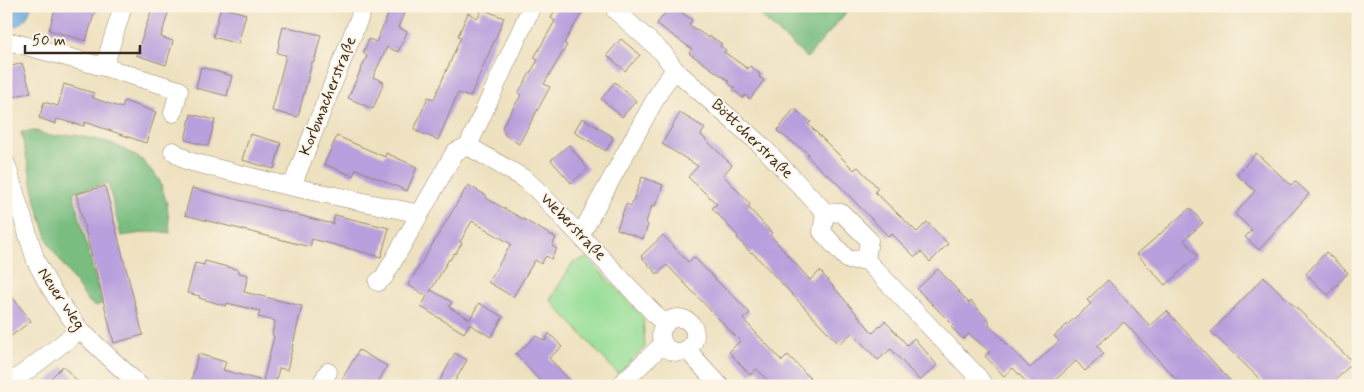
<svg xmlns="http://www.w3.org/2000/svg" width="1364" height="392" font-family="Mynerve,sans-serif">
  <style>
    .green { fill: #97de98; stroke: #69845b }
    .forest { fill: #79bd80; stroke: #5a744f }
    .water { fill: #6ba9dd; stroke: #536a7e }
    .building { fill: #b89fdd }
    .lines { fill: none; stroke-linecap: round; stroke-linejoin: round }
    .minor-casing { stroke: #94866f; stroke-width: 19 }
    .minor { stroke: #fff; stroke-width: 18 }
    .labels { text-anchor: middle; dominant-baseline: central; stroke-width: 4; stroke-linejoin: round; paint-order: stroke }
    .street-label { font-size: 16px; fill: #3b2a1e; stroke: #fcf5e5 }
  </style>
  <rect width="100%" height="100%" fill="#fcf5e5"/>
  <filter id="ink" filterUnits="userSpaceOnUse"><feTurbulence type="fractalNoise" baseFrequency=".02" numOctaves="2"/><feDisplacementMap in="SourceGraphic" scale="10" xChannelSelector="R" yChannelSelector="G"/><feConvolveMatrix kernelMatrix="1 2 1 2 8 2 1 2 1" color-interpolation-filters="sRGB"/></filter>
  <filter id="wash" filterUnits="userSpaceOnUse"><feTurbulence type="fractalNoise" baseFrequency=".0096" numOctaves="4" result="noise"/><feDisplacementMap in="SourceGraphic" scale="20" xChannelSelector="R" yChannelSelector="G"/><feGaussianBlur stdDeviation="1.12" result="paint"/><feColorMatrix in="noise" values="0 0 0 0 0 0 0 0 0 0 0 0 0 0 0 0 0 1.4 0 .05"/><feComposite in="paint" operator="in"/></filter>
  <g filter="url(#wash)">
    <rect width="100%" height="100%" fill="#eee1c0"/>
    <path class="green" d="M588,258L643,318L645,347L618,374L550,300L573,262Z"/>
    <path class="forest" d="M749,6H849L851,7L807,58Z
      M36,131L50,136L75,135L112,143L141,159L159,179L167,204L170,233L157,231L121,236L108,183L73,192L102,304L94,306L87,300L49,244L37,206L21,132Z"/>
    <path class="water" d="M6,6H31C28,19 20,30 6,25Z"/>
    <g id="blocks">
      <path class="building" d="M56,6H79L95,11L86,41L49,30Z
        M153,6H170L161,37L173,41L166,65L136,55Z
        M392,6H407L398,27L407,32L398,52L387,47L373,77L384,82L373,109L348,98L367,56L363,53L369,39L376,42Z
        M557,6H586L564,43L567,45L544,84L550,87L519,144L505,135L502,127L521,95L518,93L538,60L534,58L555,21L551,18Z
        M670,6H673L692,20L689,25L709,38L710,36L722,44L720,46L726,50L724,52L748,69L750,66L760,74L759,77L764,80L750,99L745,95L743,98L733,90L735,88L728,83L729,81L689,53L692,49L657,24Z
        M221,7L246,14L238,44L213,37Z
        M482,9L504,18L470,97L458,93L438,140L414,130L428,97L434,99L461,37L458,36L468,13L478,18Z
        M283,26L321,35L314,62H312L298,117L272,111L286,55L277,53Z
        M621,39L640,55L625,71L607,55Z
        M22,63L31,92L6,99V68Z
        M201,67L232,76L227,96L196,88Z
        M615,82L636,101L622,117L601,99Z
        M64,84L94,93L93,98L122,108L124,101L156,112L146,143L85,122L84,126L57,119L56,124L39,118L44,102L58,106Z
        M794,109L811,122L808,124L854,170L858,167L878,188L875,192L917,232L927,222L948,244L930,262L921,252L915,257L892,234L889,237L828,174L827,175L813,162L807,155L809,154L777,131Z
        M680,113L705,128L701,135L732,165L723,175L750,204L748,207L772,233L770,235L810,280L820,271L873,333L885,321L907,345L914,338L937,365L920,381L891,349L878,360L852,333L839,344L752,252L751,253L737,238L738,236L712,208L717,204L688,177L698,166L662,144Z
        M191,114L215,120L208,146L185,140Z
        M582,118L612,136V140L606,151L574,132Z
        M250,134L281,143L274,169L242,160Z
        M337,136L385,157L386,153L417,167L407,191L356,169L353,176L324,164Z
        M569,145L588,169L571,183L551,160Z
        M1256,153L1291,185L1295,181L1309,194L1259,250L1245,237L1252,230L1235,214L1255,191L1237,175Z
        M642,177L663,185L655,206L652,205L646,222L648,225L643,239L617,229L626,204L631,206Z
        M468,185L487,196L486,198L556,238L552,246L557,249L551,259L546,256L541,264L535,260L513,297L488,282L511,244L472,221L460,242L462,243L455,254L454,253L450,260L449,259L430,292L431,290L452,302L449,307L470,319L479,303L503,317L491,337L469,324L464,333L421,307L427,296L408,285Z
        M105,186L143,335L114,343L76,194Z
        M192,188L333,224L335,215L389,228L381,257L312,239L310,247L185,215Z
        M1190,208L1203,223L1184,240L1198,256L1165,285L1137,254Z
        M663,235L688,262L694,257L726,290L727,289L750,313L743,319L782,361L788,355L810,378L802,386H773L757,369L750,375L729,352L740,341L667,265L657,274L641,256Z
        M1326,252L1348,273L1328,295L1306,274Z
        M205,261L239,270V273L248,275L244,292L302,306L287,370L279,368L275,386H190L198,354L226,362L223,370L263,381L274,336L272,335L275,321L258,317L260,311L227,303L226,306L199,298L200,296L187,293L195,263L204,265Z
        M938,269L969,303L971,301L990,322L988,324L1030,368L1059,341L1054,336L1091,304L1087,300L1108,280L1150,326L1167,311L1235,386H1182L1124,322L1097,346L1104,354L1085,371L1076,361L1049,386H1030L1013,368L1004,376L985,356L990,352L969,334L963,339L951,327L953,325L917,289Z
        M1264,277L1353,362L1330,386H1267L1211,332Z
        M6,289L31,321L6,340Z
        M549,333L562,347L549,358L575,386H544L516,354L536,336L545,341Z
        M359,350L387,366L376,386H338Z
        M455,353L467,360L452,386H437Z
        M63,366L82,386H43Z"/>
    </g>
  </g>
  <g filter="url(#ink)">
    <use href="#blocks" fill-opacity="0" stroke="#94866f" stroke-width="1"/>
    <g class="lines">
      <defs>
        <path id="minor" d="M615,10L663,53L675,70L762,146L825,212L842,213L869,240L866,260
          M6,44L15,43L104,67L123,6
          M104,67L179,90L173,113
          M468,146L525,179L537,190L665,325
          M173,151L188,161L279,184L420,214
          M6,164L36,261L47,282L62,306L80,330L140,386
          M292,186L364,6
          M825,212L822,232L848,260H866L978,377L984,386
          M581,234L662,87L675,70
          M378,282L384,277L455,152L468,146L532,6
          M661 335a17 17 0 1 1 34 0a17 17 0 1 1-34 0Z
          M687,350L720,386
          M7,386L80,330
          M320,386L328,372
          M619,386L663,344"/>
      </defs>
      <use href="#minor" class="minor-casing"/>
      <use href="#minor" class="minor"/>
    </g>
  </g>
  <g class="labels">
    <g class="street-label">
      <text transform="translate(328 96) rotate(-68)">Korbmacherstraße</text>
      <text transform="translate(752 139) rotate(44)">Böttcherstraße</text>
      <text transform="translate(573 227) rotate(46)">Weberstraße</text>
      <text transform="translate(61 299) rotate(56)">Neuer Weg</text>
    </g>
  </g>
  <rect width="1364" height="392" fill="none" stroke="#fcf5e5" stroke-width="25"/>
  <path d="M25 45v8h115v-8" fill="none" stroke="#3b2a1e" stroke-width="2.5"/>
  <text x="32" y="45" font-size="15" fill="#3b2a1e" stroke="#fcf5e5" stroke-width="4" paint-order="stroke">50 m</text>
</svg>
